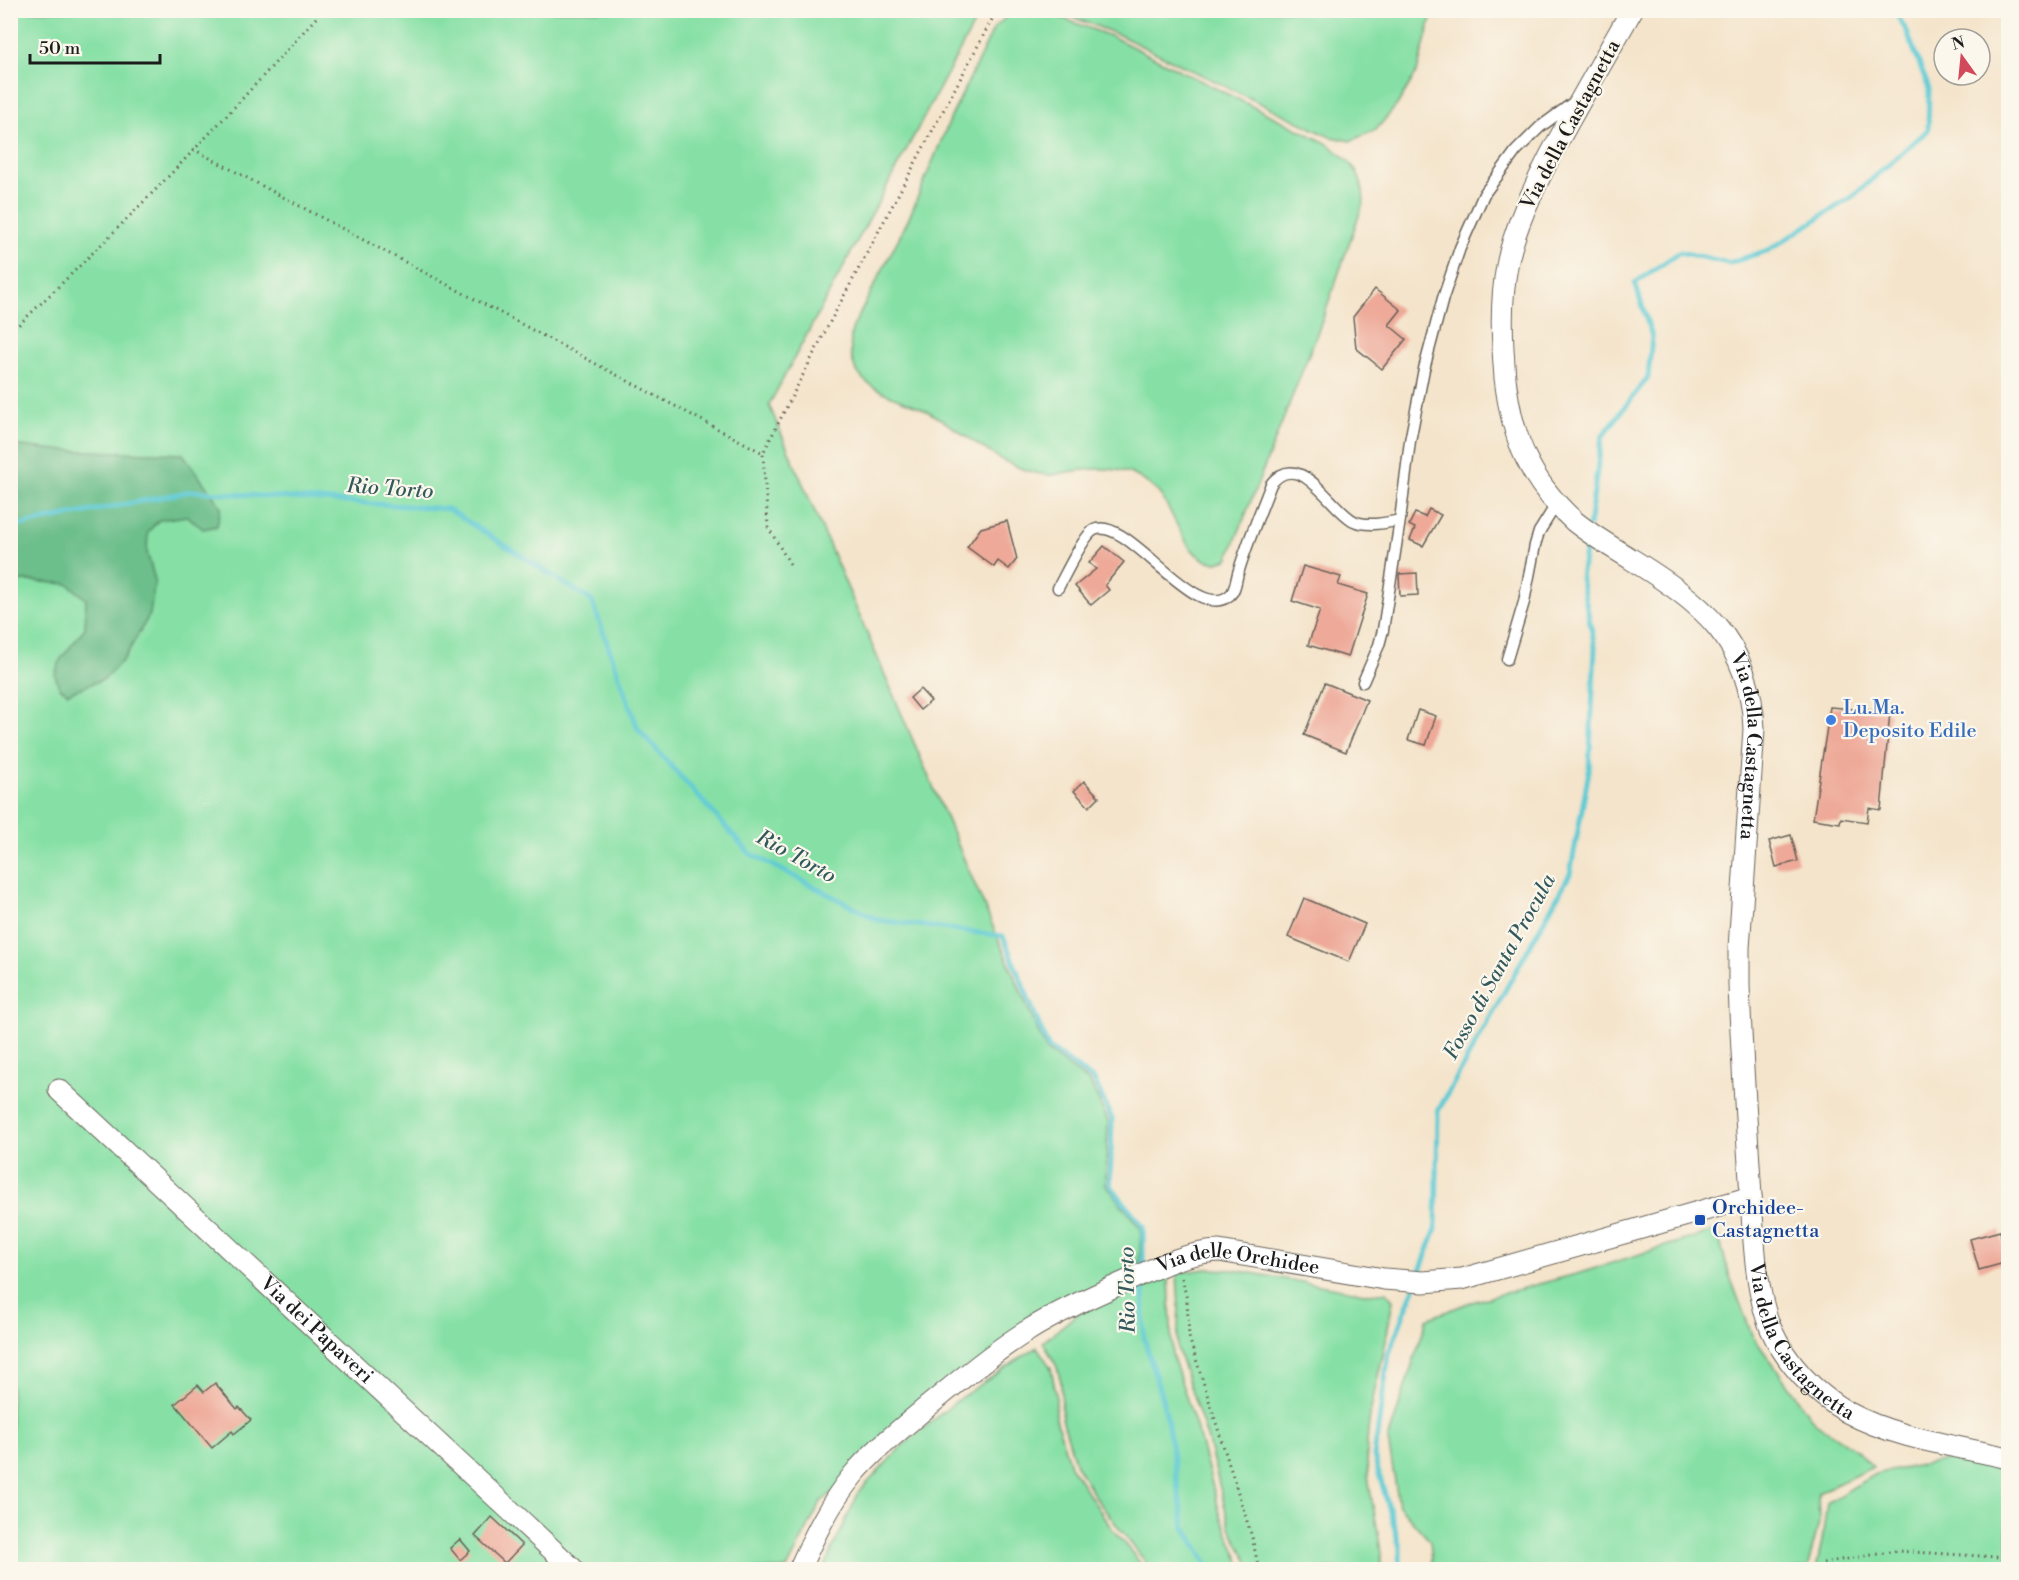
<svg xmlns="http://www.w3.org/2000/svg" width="2019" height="1580" font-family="'Libre Bodoni',serif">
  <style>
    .green { fill: #86e0a5; stroke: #517e60; stroke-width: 1.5 }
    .forest { fill: #6cbe8a; stroke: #446d53; stroke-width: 1.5 }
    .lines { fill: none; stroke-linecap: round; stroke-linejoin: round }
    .stream { stroke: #5ecad4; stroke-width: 5 }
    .building { fill: #eea998 }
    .lane-casing { stroke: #686259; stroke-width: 13 }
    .street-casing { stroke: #686259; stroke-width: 23 }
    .path { stroke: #686259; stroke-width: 3; stroke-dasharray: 1.5 4.5; stroke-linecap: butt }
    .lane { stroke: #fff; stroke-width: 10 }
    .street { stroke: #fff; stroke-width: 21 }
    .shop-dot { fill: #3f7fe0; stroke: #fbf7ec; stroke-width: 2 }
    .transit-dot { fill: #1a4fb4; stroke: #fbf7ec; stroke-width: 2 }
    .labels { text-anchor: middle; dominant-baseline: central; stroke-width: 4.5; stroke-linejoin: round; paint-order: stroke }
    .street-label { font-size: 20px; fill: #1c1c1c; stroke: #fbf7ec }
    .shop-label { font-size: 20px; fill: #366cbe; stroke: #fbf7ec; text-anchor: start }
    .transit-label { font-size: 20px; fill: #164399; stroke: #fbf7ec; text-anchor: start }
    .water-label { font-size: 21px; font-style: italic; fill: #33595c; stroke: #fbf7ec }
  </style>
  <rect width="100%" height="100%" fill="#fbf7ec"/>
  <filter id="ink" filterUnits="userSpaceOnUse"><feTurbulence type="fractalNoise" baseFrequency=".0167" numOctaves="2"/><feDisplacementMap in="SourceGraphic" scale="12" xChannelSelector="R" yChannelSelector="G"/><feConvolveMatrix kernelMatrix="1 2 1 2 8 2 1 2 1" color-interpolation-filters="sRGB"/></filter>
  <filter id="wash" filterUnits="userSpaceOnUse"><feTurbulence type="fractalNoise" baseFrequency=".008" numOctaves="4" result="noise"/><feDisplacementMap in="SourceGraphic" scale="24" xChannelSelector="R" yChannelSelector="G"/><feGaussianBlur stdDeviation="1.35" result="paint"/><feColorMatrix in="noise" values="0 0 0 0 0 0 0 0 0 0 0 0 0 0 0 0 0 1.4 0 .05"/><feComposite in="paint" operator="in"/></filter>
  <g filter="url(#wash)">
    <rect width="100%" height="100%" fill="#f4e4cb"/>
    <path class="green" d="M1026,10L1046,11L1067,20L1113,37L1326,143C1350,160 1362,170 1364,201L1322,321L1228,559C1224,560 1219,562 1215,562C1184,562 1175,509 1157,491C1151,486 1142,478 1134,475C1116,466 1087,469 1067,472C1061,473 1055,475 1049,475C1001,471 966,431 925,410C906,400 881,395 864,380C850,367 849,347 852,329L908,220L952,115L994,28L1012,12Z
      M11,11H981L769,405L1046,1050L1090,1082L1108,1121L1106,1185L1141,1229L1139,1269L1048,1312L821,1502L787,1569L11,1570Z
      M1056,11L1433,10V11L1417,72L1397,105L1376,130L1350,141L1328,136L1117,34Z
      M1717,1230L1729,1274L1752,1335L1814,1422L1856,1450L1873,1467L1818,1493L1819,1523L1807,1569H1433L1430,1541L1399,1506L1388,1440L1427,1319L1468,1303L1580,1273Z
      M1207,1269L1234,1270L1370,1294L1387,1292L1393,1301C1389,1319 1387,1337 1383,1355C1376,1385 1368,1415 1367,1446C1365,1489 1381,1527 1382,1569H1249L1248,1562L1230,1527L1207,1437L1177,1348L1179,1308L1177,1273Z
      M1169,1277L1172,1354L1199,1436L1221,1517L1243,1569H1151L1098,1501L1076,1465L1062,1418L1061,1382L1057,1367L1043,1342L1076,1315L1131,1289Z
      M1037,1347L1051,1368L1056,1394V1419L1070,1466L1110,1526L1145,1569H823L859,1492L900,1448L960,1398Z
      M1956,1458L2008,1468V1569L1816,1570L1822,1541L1827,1503L1875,1474Z"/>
    <path class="forest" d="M11,445L57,450L183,454L221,507L217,526L203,529L187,516L159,520L148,532L147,552L155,580L150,614L124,659L104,679L68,693L59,687L55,675L60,660L85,628L86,599L68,584L29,581L11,582Z"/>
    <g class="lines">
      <path class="stream" d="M1589,526L1602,437L1648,377L1652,337L1635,283L1680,252L1729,263L1769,250L1853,196L1928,130L1929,89L1907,32L1894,10
        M10,527L192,491L448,509L592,601L638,729L749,853L878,920L1003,936L1048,1047L1094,1080L1112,1119L1110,1185L1143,1226V1267
        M1418,1276L1436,1229L1438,1111L1570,874L1589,771L1595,647L1581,578L1587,538
        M1143,1279L1144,1338L1166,1413L1184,1526L1211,1570
        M1400,1570V1547L1374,1456L1389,1353L1414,1288"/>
    </g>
    <g id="blocks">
      <path class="building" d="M1375,289L1401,310L1389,325L1406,339L1382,369L1356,348L1353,317Z
        M1429,509L1441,515L1423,546L1410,540L1415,528L1409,525L1415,513L1425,517Z
        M1007,521L1017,559L1009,569L998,561L994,567L967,547L981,528Z
        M1104,546L1124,562L1105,585L1109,590L1091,605L1075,586L1096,569L1089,563Z
        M1303,566L1341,577L1338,585L1368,594L1348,657L1308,645L1320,610L1292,601Z
        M1417,573L1418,595L1400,596L1399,574Z
        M1325,683L1367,700L1346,752L1304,735Z
        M920,689L931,701L920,710L910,698Z
        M1830,707L1890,712L1881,810L1869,808L1867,822L1841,818L1840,823L1813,819Z
        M1418,710L1436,716L1426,745L1408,740Z
        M1084,781L1099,797L1089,807L1074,791Z
        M1791,835L1798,861L1776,867L1769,841Z
        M1304,898L1365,924L1349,962L1288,937Z
        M2000,1231L2008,1262L1979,1270L1970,1239Z
        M215,1383L237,1409L239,1407L251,1420L234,1434L232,1431L212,1448L175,1404L198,1385L204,1392Z
        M492,1517L522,1545L505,1563L475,1536Z
        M460,1539L470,1551L460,1560L450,1548Z"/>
    </g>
  </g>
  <g filter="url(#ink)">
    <use href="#blocks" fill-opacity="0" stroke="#686259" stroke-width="1.5"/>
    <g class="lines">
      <defs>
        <path id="lane" d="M1058,588C1064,577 1084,535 1094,530C1127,514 1196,626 1230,595C1236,590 1236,578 1239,570C1248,541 1260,513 1271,484C1300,447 1331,510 1354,521C1367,527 1386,523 1400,520
          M1507,659L1524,602L1535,545L1539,532L1557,503
          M1363,682L1379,645L1383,630L1400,520L1410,441L1424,369L1443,298L1460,248L1484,194L1516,151L1540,127L1574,102"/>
        <g id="street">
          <path id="s1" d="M1632,10C1604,59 1576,107 1550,156C1533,190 1514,228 1507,266C1500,303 1502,341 1505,378C1512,438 1529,480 1574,521C1591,535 1612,547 1631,559C1700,602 1751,640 1754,729L1739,948V984C1741,1049 1746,1115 1750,1180C1753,1224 1754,1289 1771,1329C1786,1363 1814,1393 1847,1412C1894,1438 1956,1446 2008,1458"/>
          <path id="s2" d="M59,1090L574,1570"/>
          <path id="s3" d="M799,1570C814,1536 830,1503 853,1475C874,1450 901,1429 927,1407C958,1382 989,1355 1024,1333C1057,1312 1093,1296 1129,1280C1158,1267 1187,1252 1219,1251L1384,1279L1423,1282L1462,1279L1751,1197"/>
        </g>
      </defs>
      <use href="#lane" class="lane-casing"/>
      <use href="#street" class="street-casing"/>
      <path class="path" d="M193,149L763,453
        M10,333C119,230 223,122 323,10
        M790,564L768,527L763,453L829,324L997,10
        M1182,1278L1187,1300L1189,1337L1252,1537L1259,1570
        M1823,1563L1896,1551L1997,1557L2008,1560"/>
      <use href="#lane" class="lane"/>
      <use href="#street" class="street"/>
    </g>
  </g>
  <circle class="shop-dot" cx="1831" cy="720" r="6"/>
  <rect class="transit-dot" x="1694" y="1214" width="12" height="12" rx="3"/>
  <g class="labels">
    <g class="street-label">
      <text transform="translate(1571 125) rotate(-62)">Via della Castagnetta</text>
      <text stroke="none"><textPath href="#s1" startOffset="867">Via della Castagnetta</textPath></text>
      <text stroke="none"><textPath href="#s3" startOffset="564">Via delle Orchidee</textPath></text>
      <text stroke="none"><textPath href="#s2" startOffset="352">Via dei Papaveri</textPath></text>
      <text stroke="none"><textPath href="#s1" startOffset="1480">Via della Castagnetta</textPath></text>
    </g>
    <g class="shop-label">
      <text x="1843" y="708">Lu.Ma.<tspan x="1843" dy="23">Deposito Edile</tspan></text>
    </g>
    <g class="transit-label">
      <text x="1712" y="1208">Orchidee-<tspan x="1712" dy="23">Castagnetta</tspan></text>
    </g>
    <g class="water-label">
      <text transform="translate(390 489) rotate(4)">Rio Torto</text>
      <text transform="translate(796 857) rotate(29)">Rio Torto</text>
      <text transform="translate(1500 967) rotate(-61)">Fosso di Santa Procula</text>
      <text transform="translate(1128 1290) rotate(-91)">Rio Torto</text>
    </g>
  </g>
  <rect width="2019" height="1580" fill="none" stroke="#fbf7ec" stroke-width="36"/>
  <g transform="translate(1962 57) rotate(345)"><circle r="28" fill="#fbf7ec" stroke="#a29f99" stroke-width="1.5"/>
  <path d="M0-4.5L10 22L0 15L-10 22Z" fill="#d1495b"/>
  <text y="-9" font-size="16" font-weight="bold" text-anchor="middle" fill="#1c1c1c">N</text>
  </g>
  <path d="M30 54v9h130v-9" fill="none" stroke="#1c1c1c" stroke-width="3"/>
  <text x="39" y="54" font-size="18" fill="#1c1c1c" stroke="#fbf7ec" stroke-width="4.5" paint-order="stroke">50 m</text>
</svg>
